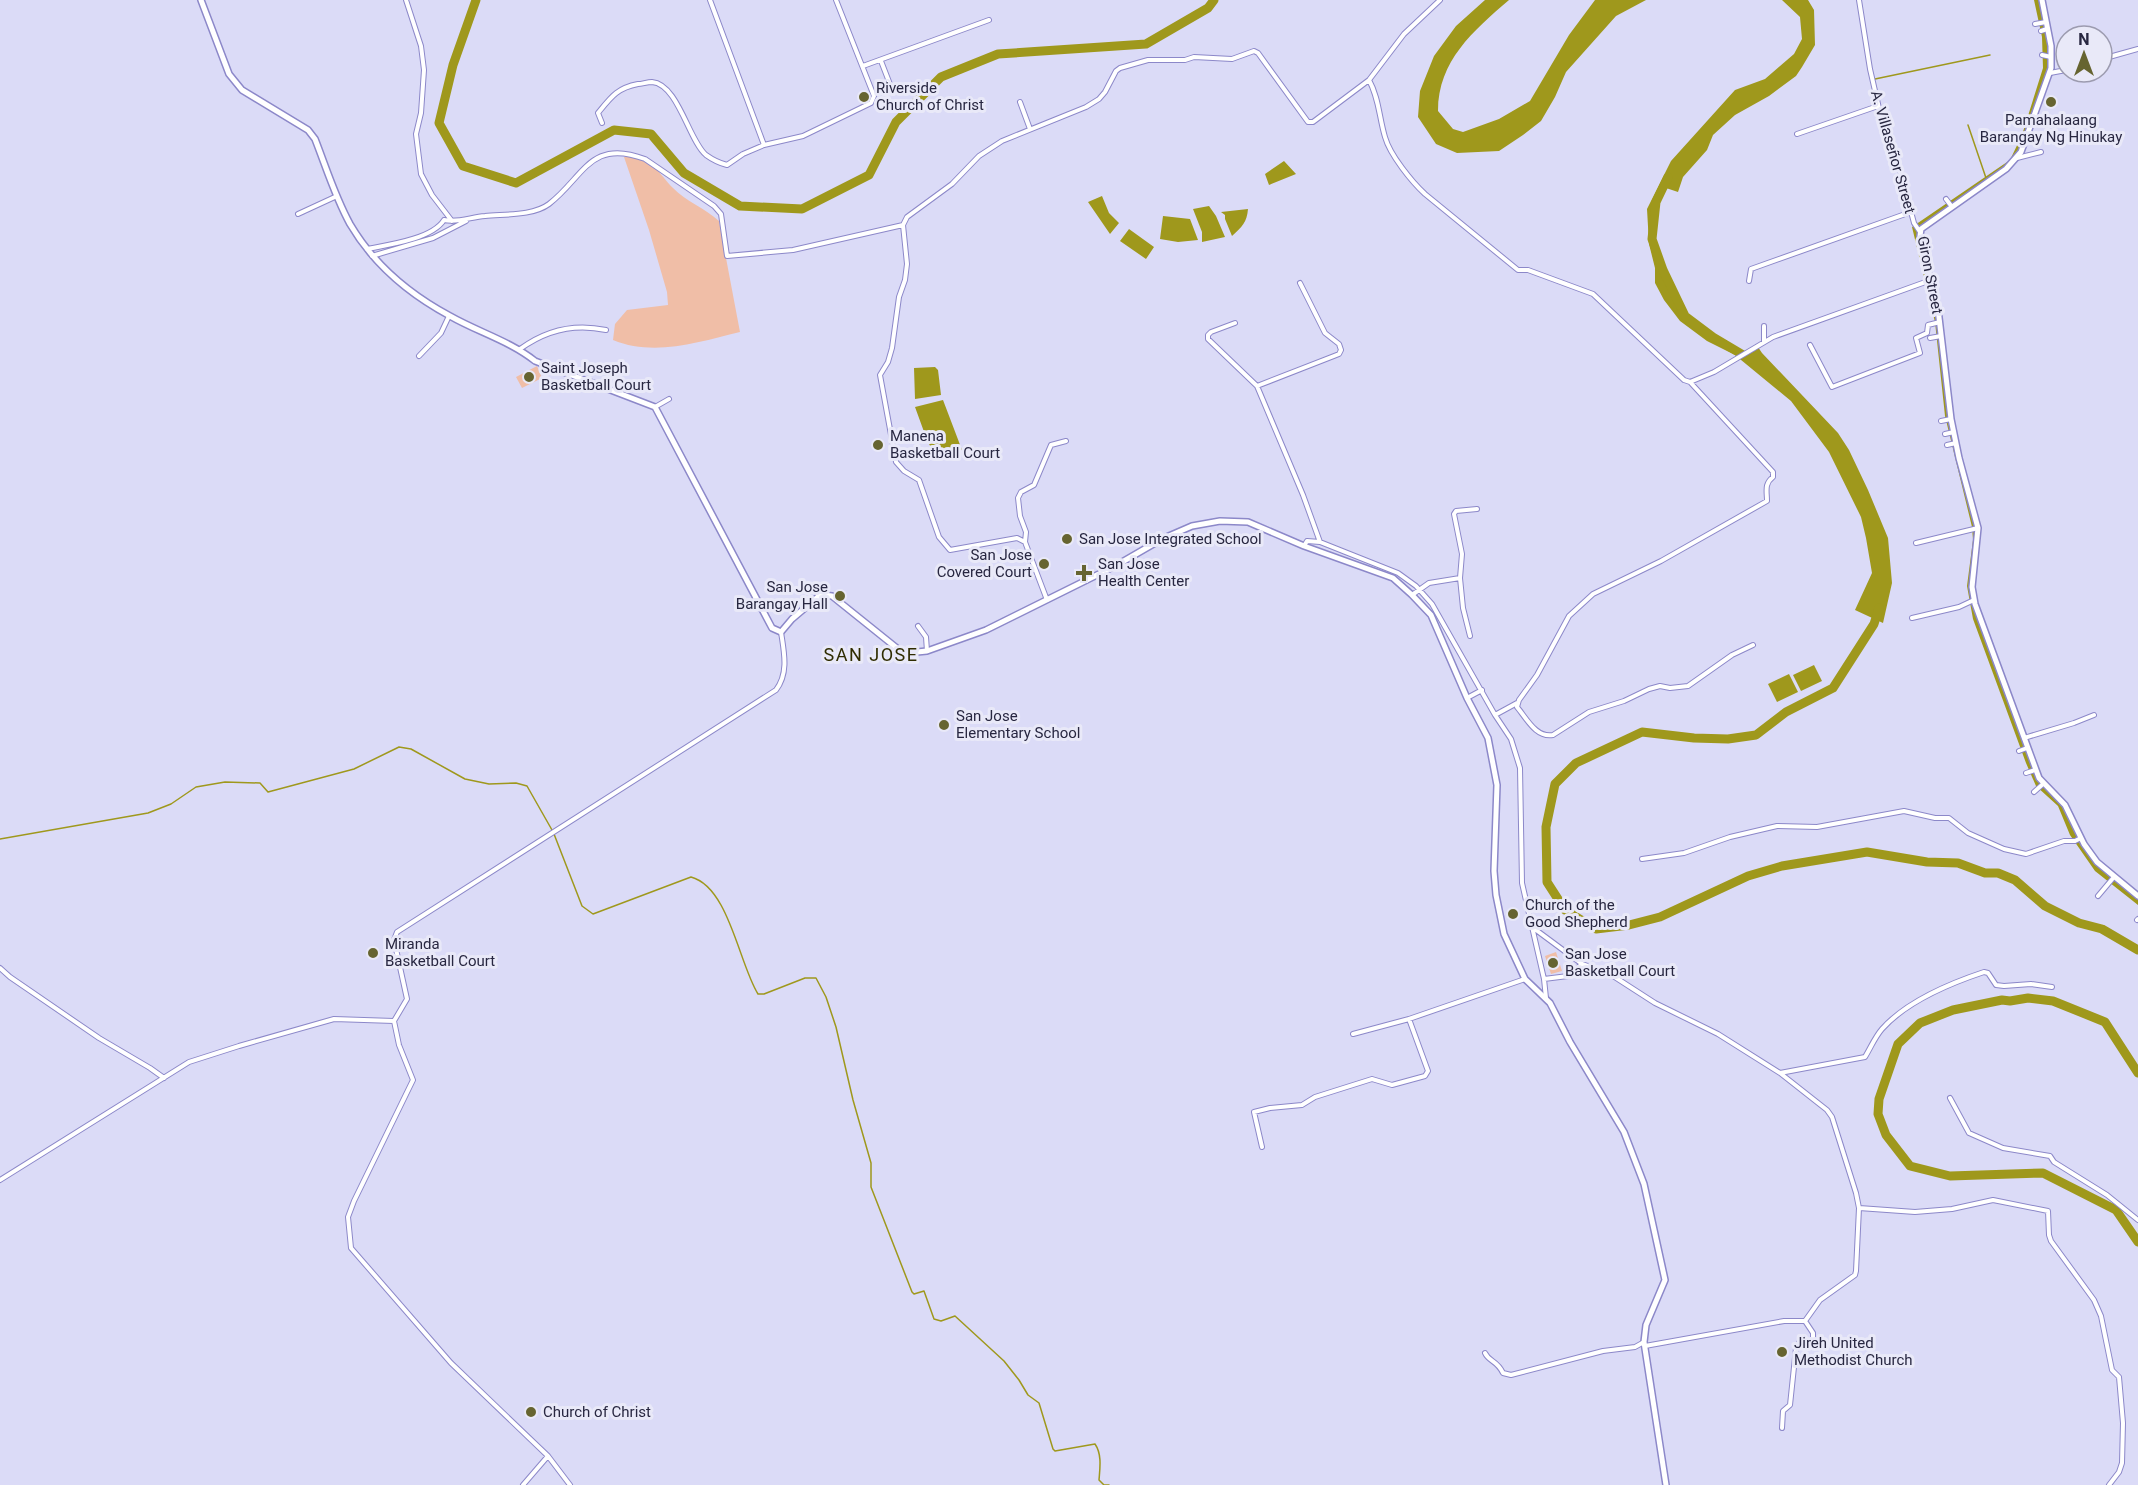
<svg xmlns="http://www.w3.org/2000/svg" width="2138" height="1485" font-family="Roboto,sans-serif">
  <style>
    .green { fill: #f0bea7 }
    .water { fill: #9f981c }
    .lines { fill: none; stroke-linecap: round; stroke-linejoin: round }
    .stream { stroke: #9f981c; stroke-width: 1.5 }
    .river { stroke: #9f981c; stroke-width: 9 }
    .street-casing { stroke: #8c88c9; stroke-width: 6 }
    .secondary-casing { stroke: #8c88c9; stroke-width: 8 }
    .street { stroke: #fff; stroke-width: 4 }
    .secondary { stroke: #fff; stroke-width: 5 }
    .poi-dot { fill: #666430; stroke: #e9e9f8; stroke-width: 2 }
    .labels { text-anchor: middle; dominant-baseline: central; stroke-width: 6; stroke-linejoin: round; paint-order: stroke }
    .poi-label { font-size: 15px; fill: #282741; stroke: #e9e9f8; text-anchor: start }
    .street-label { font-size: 15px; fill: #282741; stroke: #e9e9f8 }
    .quarter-label { font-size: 18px; letter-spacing: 1.5px; fill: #2f2c01; stroke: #e9e9f8 }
  </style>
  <rect width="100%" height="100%" fill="#dbdbf7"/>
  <path class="green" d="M624,157C650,153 658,173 673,188C685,201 705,208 719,221L740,332C699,342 654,357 613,340L615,324L627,310L668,305L667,292L649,230Z
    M537,366L542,378L522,388L516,377Z
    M1556,952L1562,971L1551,974L1545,956Z"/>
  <path class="water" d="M1485,0H1509C1473,31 1438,61 1438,111L1453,129L1463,132L1499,119L1530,101L1569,35L1595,0H1646L1616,16L1566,72L1555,97L1541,121L1523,135L1499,151L1457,153L1436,144L1418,117L1420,91L1434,56L1456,26Z
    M1782,0H1808L1814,10L1815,45L1802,67L1796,76L1769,96L1735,115L1713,135L1707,150L1683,177L1678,192L1663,187C1644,229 1655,253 1674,292C1678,300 1681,311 1687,317C1704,333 1725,344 1745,356L1756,344L1762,353L1838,433L1849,450L1868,490L1888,538L1892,583L1883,623L1855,610L1872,573L1866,538L1861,517L1829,452L1791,401L1735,355L1707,341L1680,321L1664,300L1655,283V268L1649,244L1647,209L1671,161L1735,90L1765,79L1794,54L1802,39L1800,17Z
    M2034,0H2040L2041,4L2050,48V64L2019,150L2005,166L1920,226L1917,230L1918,235L1937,319L1948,415L1976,526L1970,585L2036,779L2063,806L2094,863L2138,898V905L2095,871L2070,835L2058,806L2036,786L2026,763L1973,619L1967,586L1973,540L1972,527L1945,416L1935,322L1912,227L2010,160L2022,135L2043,68L2042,37Z
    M1284,161L1296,174L1269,185L1265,174Z
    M1102,196L1109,213L1119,223L1110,234L1088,202Z
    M1209,206L1216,216L1225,237L1202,242V232L1193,209Z
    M1248,209C1247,222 1242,227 1232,236L1225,219V215L1221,212Z
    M1163,216L1190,219L1198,240L1178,242L1160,239Z
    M1129,229L1154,247L1146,259L1120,241Z
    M935,367L938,370L941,395L915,399L914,368Z
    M943,400L962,450L937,459L927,440L915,407Z
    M1814,665L1822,681L1801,691L1793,675Z
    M1789,674L1798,692L1777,702L1768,684Z"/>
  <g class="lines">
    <path class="stream" d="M1875,79L1990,55
      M1968,125L1986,178
      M554,834L582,906L593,914L691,877C729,887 739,964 758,994H764L805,978H816L826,997L836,1027L853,1100L871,1163V1187L912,1292L914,1294L924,1291L934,1319L941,1321L955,1316L1004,1361L1019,1380L1028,1395L1039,1403L1053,1449L1055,1451L1095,1444C1102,1454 1100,1468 1099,1480L1104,1485H1109
      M0,839L148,813L171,804L196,787L225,782L260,783L268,792L354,769L399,747L411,749L465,779L489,784L516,783L527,786L552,830"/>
    <path class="river" d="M476,0L453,65L439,123L463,166L516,183L614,130L651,134L684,173L740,206L802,209L869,175L896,122L941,77L998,54L1146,44L1208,8L1214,0
      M1668,177L1656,202L1652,239L1663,270L1685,316L1713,337L1750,359
      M1879,608L1874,624L1833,688L1786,712L1756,735L1728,739L1694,738L1642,732L1576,763L1555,784L1546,827L1547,882L1565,910L1596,929L1629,925L1660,917L1748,876L1782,866L1867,852L1927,862L1958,863L1985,873H1998L2015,880L2045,906L2079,923L2102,929L2138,950
      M2138,1073L2105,1022L2053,1001L2028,998L2010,1001L2002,1000L1953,1010L1920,1023L1898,1044L1879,1099L1878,1114L1886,1135L1910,1166L1950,1176L2043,1173L2116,1210L2138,1242"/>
    <defs>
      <path id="street" d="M406,0L421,46L424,70L421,113L416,134L421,174L432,195L452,221
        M710,0L764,145
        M1859,0L1870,69L1881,117L1898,163L1914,223L1920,232
        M2035,24L2046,22
        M2041,31L2047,29
        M2042,55L2051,57
        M2102,59L2138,49
        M881,61L893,92
        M863,66L989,20
        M2050,73L2066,70
        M1369,80C1379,98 1379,117 1385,137C1390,155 1412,182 1425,194L1518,270H1528L1593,294L1684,380L1690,382L1714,372L1773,337L1931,280
        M1020,102L1030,129
        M602,123L598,113C611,97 617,88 638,84C642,84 647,82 652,82C678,84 689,141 706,155C713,160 719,163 727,165L743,154L764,145L803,136L871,103L874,96L836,0
        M1797,134L1878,106
        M2017,158L2041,152
        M1946,199L1952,207
        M298,214L337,196
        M367,249C388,245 432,239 444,220C458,223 471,217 485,216C504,214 533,216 549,204C584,177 590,138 645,159L714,206L721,214L727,256L793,250L903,225
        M372,256L433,238L466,221
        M1749,281L1751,269L1911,212
        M1235,323L1211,332L1208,335V339L1257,386L1303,495L1320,542
        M1764,326V342
        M1930,338L1941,336
        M1810,345L1832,387L1920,353L1916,338L1927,333L1928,325L1940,322
        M520,349C546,330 574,323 606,330
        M419,356L441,333L449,316
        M1690,382L1773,472V477C1764,484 1767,491 1767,501L1661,561L1593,594L1569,616L1537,675L1519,700L1517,707C1527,719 1536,738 1553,735L1589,712L1624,701L1649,689L1660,686L1670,688L1688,686L1732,655L1753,645
        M1257,386L1334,356L1339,354L1341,350L1339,344L1325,333L1300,283
        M655,407L669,399
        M1941,421L1951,419
        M1945,434L1954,432
        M1947,445L1956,443
        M1025,542L1017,538L950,550L939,537L919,480L904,471L896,462L880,375L888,362L892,348L899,297L905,280L907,264L903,225L907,217L952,184L979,156L1002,141L1086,107L1099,99L1105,92L1116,71L1120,68L1148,60H1185L1194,57L1232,59L1254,51L1258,53L1308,122H1313L1369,80L1404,34L1440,0
        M1916,543L1978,528
        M1304,546L1307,541L1320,542L1398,573L1416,586L1432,604L1495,715L1511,739L1520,768L1522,883L1544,979
        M1412,595L1429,583L1460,578
        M1047,600L1025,542L1026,532L1020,516L1018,498L1021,492L1034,485L1051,445L1066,441
        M1912,618L1959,607L1974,600
        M918,626L926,637L927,651
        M1470,636L1463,608L1460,578L1462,554L1454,514L1456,511L1477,509
        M1467,698L1482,690
        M1495,715L1517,703
        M2024,738L2074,723L2094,715
        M2019,751L2027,748
        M2026,773L2035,770
        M2034,792L2043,784
        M1642,859L1684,853L1730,837L1777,826L1817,827L1904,811L1935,818H1949L1968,833L2004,849L2026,854L2064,841H2075L2081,838
        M2098,896L2114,877
        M2137,920L2138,919
        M1532,927L1582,964
        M0,968L10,977L99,1038L150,1068L164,1078
        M1546,998L1544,979L1568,976L1582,964L1610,974L1655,1003L1718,1034L1780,1073L1827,1110L1832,1117L1856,1193L1859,1208L1856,1271L1855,1275L1820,1300L1805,1321L1813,1333V1338L1808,1341H1800L1796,1348L1790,1405L1783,1411L1782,1428
        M394,1021L399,1045L413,1080L354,1201L348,1217L351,1248L451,1363L548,1456L570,1485
        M1353,1034L1409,1019L1525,979
        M1780,1073L1865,1057C1871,1047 1875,1037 1882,1029C1906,1002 1951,983 1984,972L1988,973L1996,985L2004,986L2031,984L2052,987
        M1950,1098L1969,1133L2003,1148L2050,1156L2054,1162L2107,1195L2138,1220
        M1262,1147L1254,1112L1270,1108L1302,1105L1315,1097L1372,1079L1392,1085L1425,1076L1428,1071L1409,1019
        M0,1180L189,1062L239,1046L334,1019L394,1021L407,999L394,940L397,932L776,690C789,673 784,652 781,632
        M1859,1208L1915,1212L1952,1209L1993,1200L2048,1211L2049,1235L2051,1241L2094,1300L2101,1316L2112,1370L2119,1377L2123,1423L2122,1463L2119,1472L2109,1485
        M1645,1346L1784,1321H1805
        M1485,1353C1489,1362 1497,1360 1503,1373L1511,1375L1603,1351L1635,1347L1644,1342
        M523,1485L548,1456"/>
      <path id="secondary" d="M201,0L229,74L242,90L308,130L315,139C326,167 335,197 350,224C374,265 409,294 450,316C478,332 510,341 535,361L655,407L772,628L781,632L792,619L819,596L824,595L832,596L898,649L907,653L927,651L986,630L1117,565L1162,539L1192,526L1220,521L1248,522L1304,546L1393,578L1412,595L1431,615L1467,698L1488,738L1497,785L1494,871L1496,895L1504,934L1525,979L1550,1003L1570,1042L1624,1132L1644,1184L1665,1280L1646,1325L1644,1342L1666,1485
        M2042,0L2051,46V68L2021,152L2006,169L1921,229L1920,236L1938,309L1951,419L1959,458L1978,528L1972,587L1975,604L2039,778L2065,805L2084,844L2097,862L2138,896"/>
    </defs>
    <use href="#street" class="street-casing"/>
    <use href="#secondary" class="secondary-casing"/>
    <use href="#street" class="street"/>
    <use href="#secondary" class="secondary"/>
  </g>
  <g class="poi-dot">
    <circle cx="864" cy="97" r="6"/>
    <circle cx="2051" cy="102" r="6"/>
    <circle cx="529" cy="377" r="6"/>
    <circle cx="878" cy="445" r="6"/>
    <circle cx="1067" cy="539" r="6"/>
    <circle cx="1044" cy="564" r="6"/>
    <path d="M1081 564h6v6h6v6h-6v6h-6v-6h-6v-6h6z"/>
    <circle cx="840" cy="596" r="6"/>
    <circle cx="944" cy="725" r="6"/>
    <circle cx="1513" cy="914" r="6"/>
    <circle cx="373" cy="953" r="6"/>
    <circle cx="1553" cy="963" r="6"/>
    <circle cx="1782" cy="1352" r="6"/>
    <circle cx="531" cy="1412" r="6"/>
  </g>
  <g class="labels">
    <g class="poi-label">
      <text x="876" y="88">Riverside<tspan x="876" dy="17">Church of Christ</tspan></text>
      <text x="2051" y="120" text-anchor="middle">Pamahalaang<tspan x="2051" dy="17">Barangay Ng Hinukay</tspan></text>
      <text x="541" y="368">Saint Joseph<tspan x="541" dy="17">Basketball Court</tspan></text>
      <text x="890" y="436">Manena<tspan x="890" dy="17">Basketball Court</tspan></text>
      <text x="1079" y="539">San Jose Integrated School</text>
      <text x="1032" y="555" text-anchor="end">San Jose<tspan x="1032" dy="17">Covered Court</tspan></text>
      <text x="1098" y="564">San Jose<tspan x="1098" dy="17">Health Center</tspan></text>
      <text x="828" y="587" text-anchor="end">San Jose<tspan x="828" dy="17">Barangay Hall</tspan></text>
      <text x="956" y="716">San Jose<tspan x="956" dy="17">Elementary School</tspan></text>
      <text x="1525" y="905">Church of the<tspan x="1525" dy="17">Good Shepherd</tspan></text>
      <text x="385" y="944">Miranda<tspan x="385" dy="17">Basketball Court</tspan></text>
      <text x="1565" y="954">San Jose<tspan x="1565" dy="17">Basketball Court</tspan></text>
      <text x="1794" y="1343">Jireh United<tspan x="1794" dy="17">Methodist Church</tspan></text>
      <text x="543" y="1412">Church of Christ</text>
    </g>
    <g class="street-label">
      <text transform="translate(1893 152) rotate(74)">A. Villaseñor Street</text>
      <text transform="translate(1930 275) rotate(79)">Giron Street</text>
    </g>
    <g class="quarter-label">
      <text x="871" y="654">SAN JOSE</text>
    </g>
  </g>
  <g transform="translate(2084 54)"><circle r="28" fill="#e9e9f8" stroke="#9c9baf" stroke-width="1.5"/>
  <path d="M0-4.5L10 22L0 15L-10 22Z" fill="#666430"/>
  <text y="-9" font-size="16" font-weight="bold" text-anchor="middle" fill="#282741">N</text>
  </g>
</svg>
